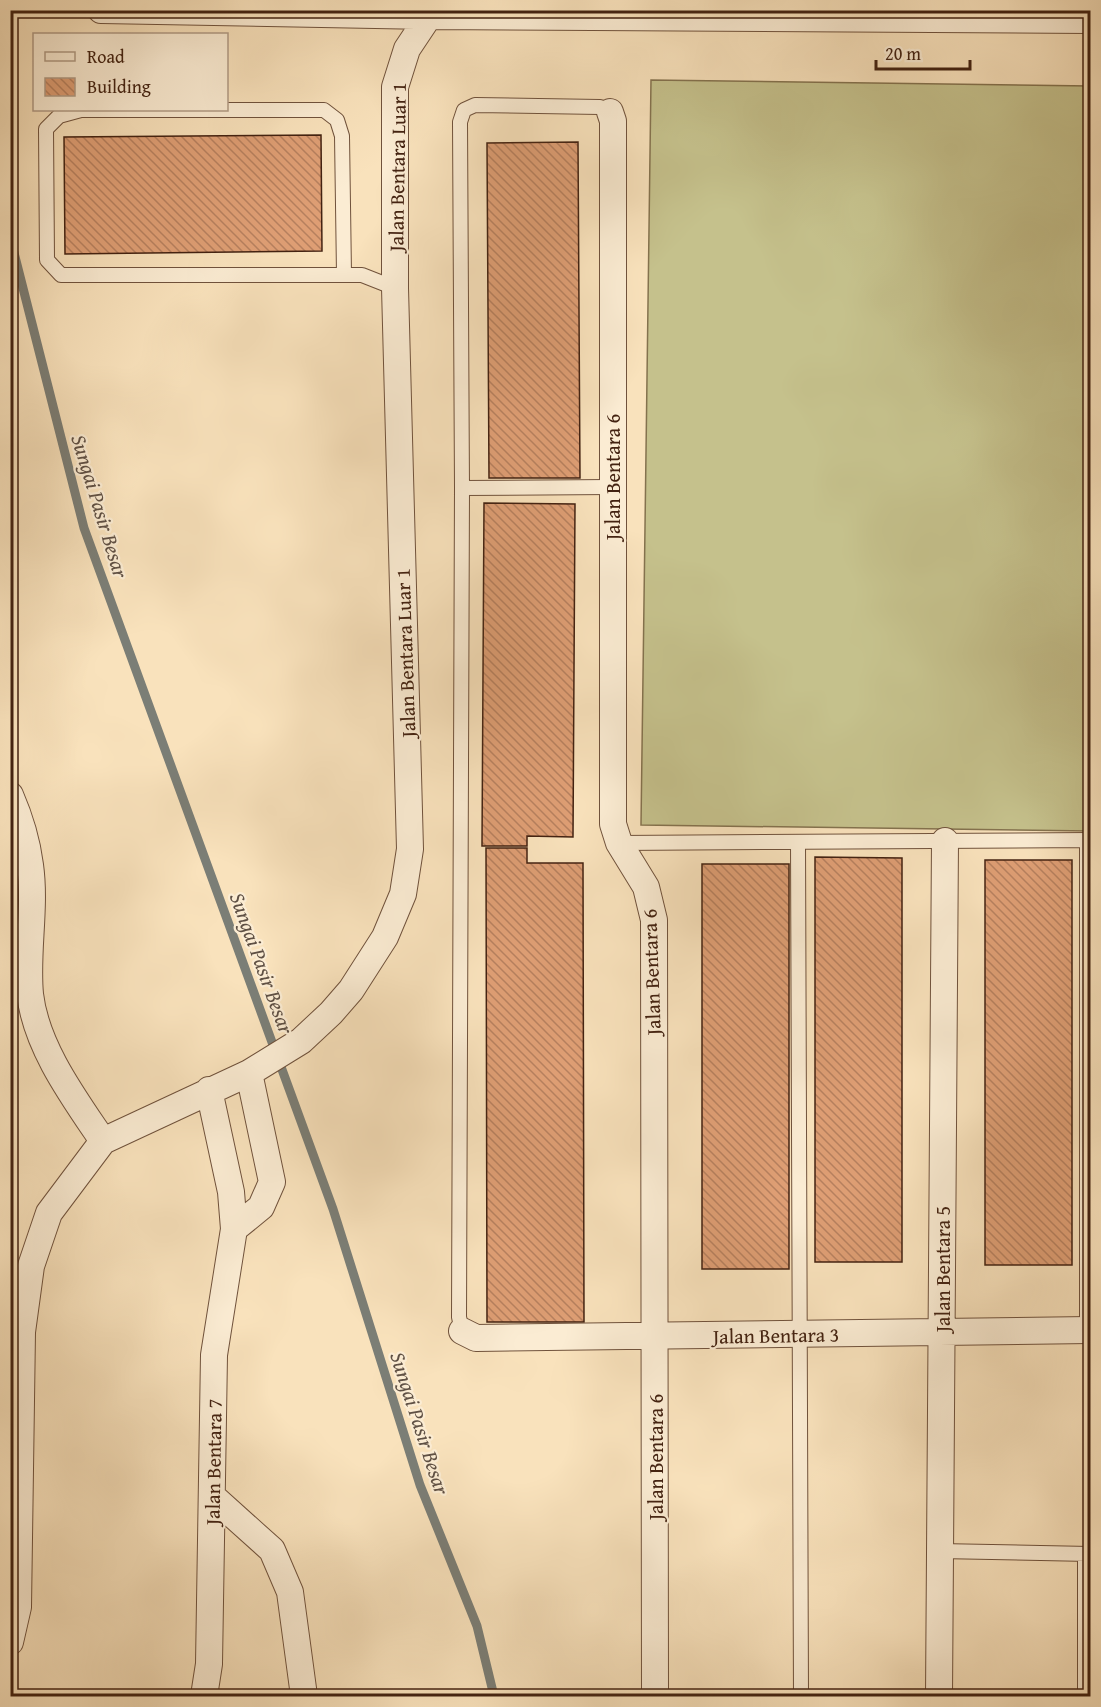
<svg xmlns="http://www.w3.org/2000/svg" width="1101" height="1707" font-family="'Gentium Book Plus',serif">
  <style>
    .garden { fill: #c5c18c; stroke: #84724e; stroke-width: 1.5 }
    .lines { fill: none; stroke-linecap: round; stroke-linejoin: round }
    .stream { stroke: #7b7e76; stroke-width: 9 }
    .building { fill: url(#building-back-hatch); stroke: #432211; stroke-width: 1.5 }
    .lane-casing { stroke: #70523c; stroke-width: 16 }
    .street-casing { stroke: #70523c; stroke-width: 28 }
    .lane { stroke: #fbecd3; stroke-width: 14 }
    .street { stroke: #fbecd3; stroke-width: 26 }
    .labels { text-anchor: middle; dominant-baseline: central; stroke-width: 4.5; stroke-linejoin: round; paint-order: stroke }
    .street-label { font-size: 20px; fill: #432211; stroke: #fbecd3 }
    .water-label { font-size: 21px; font-style: italic; fill: #5f5044; stroke: #fbecd3 }
  </style>
  <defs>
    <pattern id="building-back-hatch" width="6" height="6" patternUnits="userSpaceOnUse" patternTransform="scale(1.5)"><rect width="6" height="6" fill="#de9e74"/><path d="M-1 5l2 2M0 0l6 6M5-1l2 2" fill="none" stroke="#b6805e"/></pattern>
  </defs>
  <rect width="100%" height="100%" fill="#f9e2bc"/>
  <filter id="stains"><feTurbulence type="fractalNoise" baseFrequency=".00333" numOctaves="4"/><feColorMatrix values="0 0 0 0 .2 0 0 0 0 .09 0 0 0 0 .02 0 0 0 .5 -.17"/></filter>
  <radialGradient id="worn" r=".72"><stop offset=".6" stop-color="#630" stop-opacity="0"/><stop offset="1" stop-color="#630" stop-opacity=".3"/></radialGradient>
  <path class="garden" d="M651,80L1090,86V831L641,825Z"/>
  <g class="lines">
    <path class="stream" d="M10,237L84,528L333,1209L420,1485L477,1626L494,1696"/>
  </g>
  <path class="building" d="M321,135L322,251L65,254L64,137Z
    M578,142L580,478H489L487,143Z
    M484,503L575,504L573,837L527,836V846H482Z
    M486,848H527V863H583L584,1322H487Z
    M815,857L902,858V1262H815Z
    M985,860H1072V1265H985Z
    M702,864H789V1269H702Z"/>
  <g class="lines">
    <defs>
      <path id="lane" d="M344,274L342,136L337,120L324,110H81L59,116L46,129L47,260L61,275H362L395,288
        M462,488L611,487
        M798,842L801,1696
        M619,843L1090,840
        M1087,1330V840
        M462,1331L459,1317L462,488L460,122L464,110L475,105L600,107L610,112
        M939,1551L1090,1554
        M1085,1696V1554"/>
      <path id="street" d="M101,10L429,16L1090,20
        M610,112L613,121V824L619,843L646,887L654,920L655,1696
        M10,795C20,818 27,841 30,865C36,908 26,952 30,994C36,1047 74,1098 103,1141
        M234,1229L261,1207L272,1182L249,1073
        M462,1331L476,1338L1090,1330
        M213,1497L272,1550L290,1592L304,1696
        M10,1642L18,1607L22,1332L31,1266L49,1213L103,1141L249,1073L301,1041L331,1013L351,990L385,937L403,894L410,849L395,288V87L407,49L429,16
        M204,1696L209,1664L214,1355L234,1229L231,1192L209,1090
        M939,1696L945,841"/>
    </defs>
    <use href="#lane" class="lane-casing"/>
    <use href="#street" class="street-casing"/>
    <use href="#lane" class="lane"/>
    <use href="#street" class="street"/>
  </g>
  <g class="labels">
    <g class="street-label">
      <text transform="translate(397 167) rotate(-89)">Jalan Bentara Luar 1</text>
      <text transform="translate(612 477) rotate(-90)">Jalan Bentara 6</text>
      <text transform="translate(405 653) rotate(-92)">Jalan Bentara Luar 1</text>
      <text transform="translate(651 972) rotate(-92)">Jalan Bentara 6</text>
      <text transform="translate(942 1269) rotate(-90)">Jalan Bentara 5</text>
      <text transform="translate(776 1335) rotate(-1)">Jalan Bentara 3</text>
      <text transform="translate(655 1457) rotate(-90)">Jalan Bentara 6</text>
      <text transform="translate(213 1462) rotate(-89)">Jalan Bentara 7</text>
    </g>
    <g class="water-label">
      <text transform="translate(100 506) rotate(73)">Sungai Pasir Besar</text>
      <text transform="translate(262 963) rotate(70)">Sungai Pasir Besar</text>
      <text transform="translate(420 1423) rotate(72)">Sungai Pasir Besar</text>
    </g>
  </g>
  <rect width="1101" height="1707" fill="none" stroke="#f9e2bc" stroke-width="36"/>
  <rect x="12" y="12" width="1077" height="1683" fill="none" stroke="#432211" stroke-width="3"/>
  <rect x="18" y="18" width="1065" height="1671" fill="none" stroke="#432211" stroke-width="1.5"/>
  <rect x="33" y="33" width="195" height="78" fill="#fbecd3" stroke="#b19b85" stroke-width="1.5"/>
  <rect x="45" y="52" width="30" height="9" fill="#fbecd3" stroke="#b19b85" stroke-width="1.5"/>
  <text x="87" y="63" font-size="18" fill="#432211">Road</text>
  <rect x="45" y="78" width="30" height="18" fill="url(#building-back-hatch)" stroke="#b19b85" stroke-width="1.5"/>
  <text x="87" y="93" font-size="18" fill="#432211">Building</text>
  <path d="M876 60v9h94v-9" fill="none" stroke="#432211" stroke-width="3"/>
  <text x="885" y="60" font-size="18" fill="#432211" stroke="#fbecd3" stroke-width="4.5" paint-order="stroke">20 m</text>
  <rect width="100%" height="100%" filter="url(#stains)"/>
  <rect width="100%" height="100%" fill="url(#worn)"/>
</svg>
